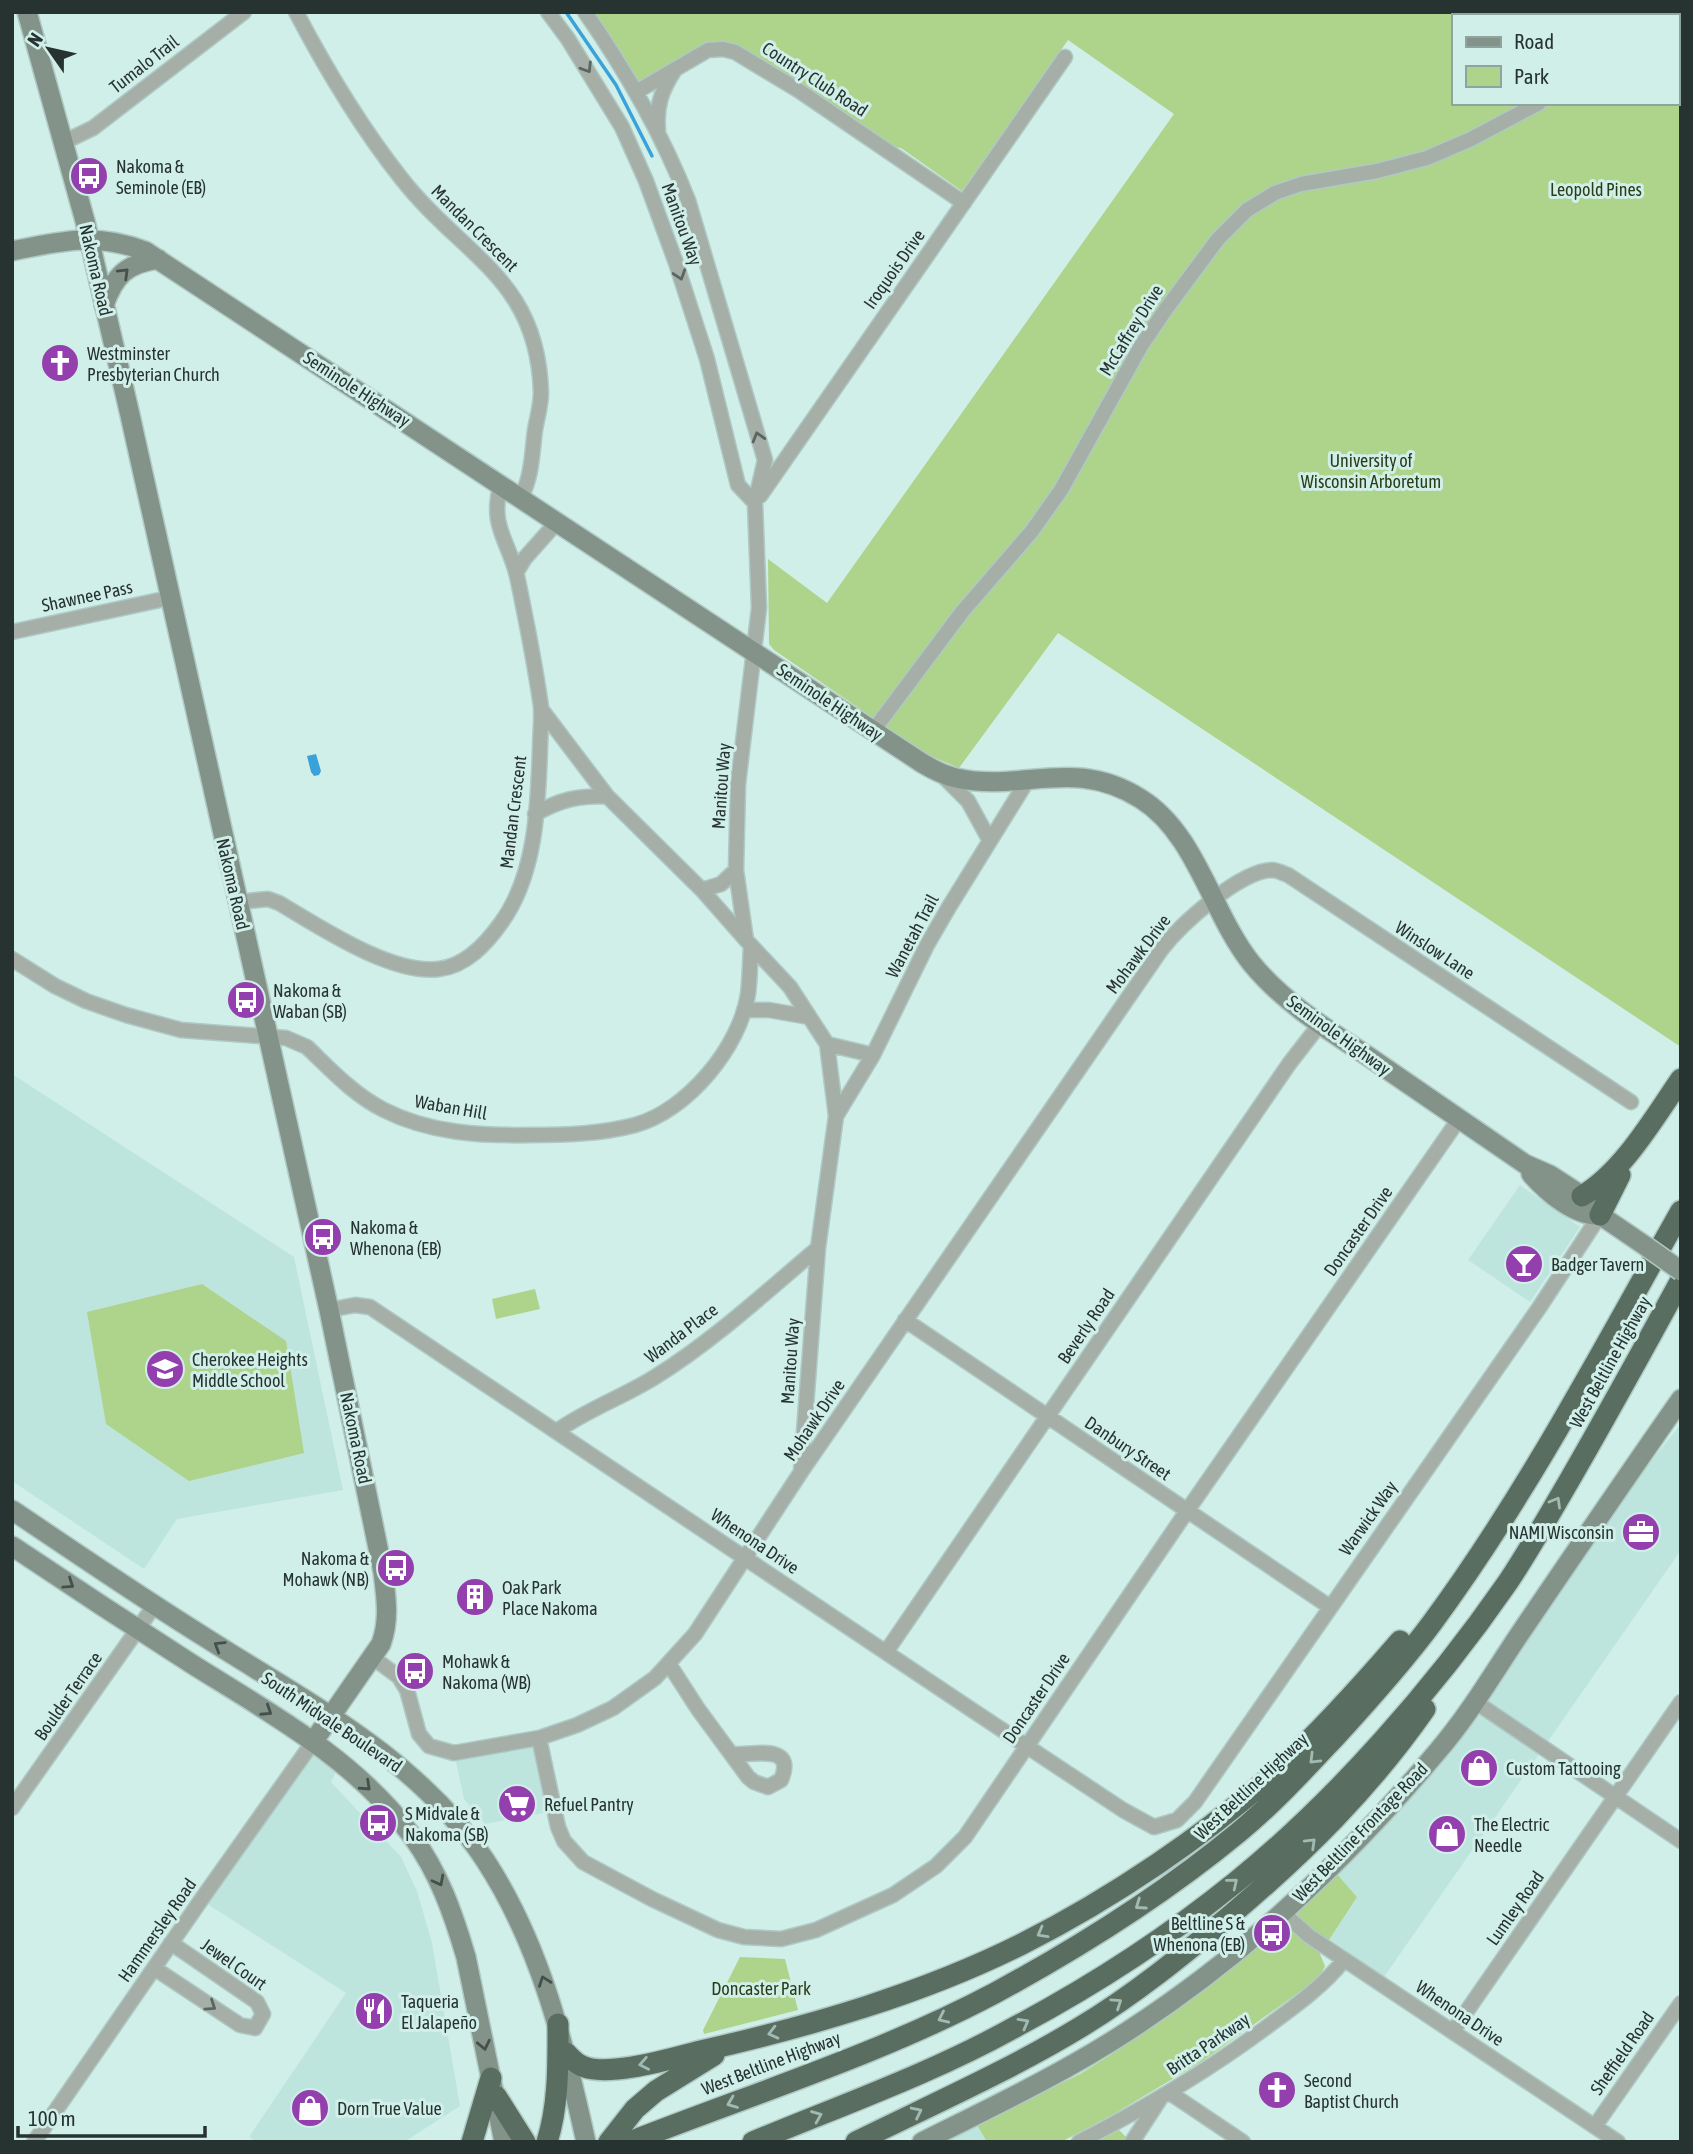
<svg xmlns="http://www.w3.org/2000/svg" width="1693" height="2154" font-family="'Asap Condensed',sans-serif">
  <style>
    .built { fill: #bde5de }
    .green { fill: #aed38a; fill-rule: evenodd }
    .water { fill: #3aa2db }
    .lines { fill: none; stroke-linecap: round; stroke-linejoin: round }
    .stream { stroke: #3aa2db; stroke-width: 3.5 }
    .street-casing { stroke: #afc9c4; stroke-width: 17 }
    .secondary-casing { stroke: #afc9c4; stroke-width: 22 }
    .highway-casing { stroke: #afc9c4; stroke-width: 24 }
    .street { stroke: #a5afa8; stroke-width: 14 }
    .secondary { stroke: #849389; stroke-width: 19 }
    .highway { stroke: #596e61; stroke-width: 21 }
    .secondary-bridge-casing { stroke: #afc9c4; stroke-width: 22; stroke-linecap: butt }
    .secondary-bridge { stroke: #849389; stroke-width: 19 }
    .oneway { stroke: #596561 }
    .oneway2 { stroke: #43504b }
    .oneway3 { stroke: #a1bbb3 }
    .labels { text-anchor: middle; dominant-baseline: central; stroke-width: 6; stroke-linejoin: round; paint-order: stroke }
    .street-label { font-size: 18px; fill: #273331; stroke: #d1efe9 }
    .poi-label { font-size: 18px; fill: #273331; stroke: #d1efe9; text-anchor: start }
    .park-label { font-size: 18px; fill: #2b3c18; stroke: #d1efe9 }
  </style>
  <rect width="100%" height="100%" fill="#d1efe9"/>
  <path class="built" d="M12,1074L294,1257L343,1490L177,1519L144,1569L12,1481Z
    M1520,1185L1580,1227L1530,1302L1468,1260Z
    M1681,1424V1550L1384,1977L1330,1939L1357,1897L1336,1873L1451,1752L1643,1471Z
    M539,1738L554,1811L485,1824L464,1799L454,1753Z
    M313,1742L340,1764L331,1782L401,1857L417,1891L432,1943L460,2106L404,2142H257L249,2137L346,1993L201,1900Z
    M977,2125L987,2142H945Z"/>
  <path class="green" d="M585,12H1681V1047L1058,633L959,768L926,754L774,650L769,644L768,559L827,603L1174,114L1068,40L962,191L901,148L878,144L723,49L636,92ZM1453,16H1677V103H1453Z
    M202,1284L286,1341L304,1453L189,1481L106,1424L87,1312Z
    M535,1289L540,1309L496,1319L492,1299Z
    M1336,1873L1357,1897L1320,1954L1325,1966L1319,1978L1204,2060L1114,2114L1061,2142H987L977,2125L1080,2074L1112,2054L1231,1966Z
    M740,1957L785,1959L798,2010L704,2034L703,2030Z
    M1119,2130L1127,2138L1125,2142H1097Z"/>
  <path class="water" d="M316,754L321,771L319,775L314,776L311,772L307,756Z"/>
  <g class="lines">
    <path class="stream" d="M566,12L616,85L652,156"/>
    <defs>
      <path id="street" d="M296,12C327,71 360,126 401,178C463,257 538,278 541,393C541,405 537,418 535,430C532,453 532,477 521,497
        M548,12L568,39L622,127L646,181L676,263L707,359L738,485L755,503
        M585,12C626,71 662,134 688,200L765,460L755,503L759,608L738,784L736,870L746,940L790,987L827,1044L836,1116L818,1248L801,1471
        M1661,16L1665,12
        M636,92L708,50L723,49L735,52L798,90L964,203
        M658,130C656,107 661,91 674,71
        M64,142L93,128L244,12
        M760,496L1065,57
        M516,573L525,558L557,522
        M12,632L169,598
        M541,709L607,796L702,890L746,940
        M873,731L962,612L1032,531L1061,490L1141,346L1166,309L1218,239L1247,210L1275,193L1301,184L1377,171L1427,158L1471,139L1539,103
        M942,775L968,801L990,841
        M535,814C561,799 578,796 607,796
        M702,890L721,884L736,870
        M237,902L268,899L279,903C320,927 391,975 439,969C466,966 486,944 501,923C536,875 538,807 540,749C540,736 542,721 541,707C535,664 526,619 517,576C508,539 489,526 501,484
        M12,959L55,986L86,1001L126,1015L181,1030L286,1038L307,1047C331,1070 354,1095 384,1110C429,1133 481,1136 530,1135C565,1135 601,1134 635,1125C687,1111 740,1047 748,994C750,978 750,962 751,946
        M744,1010H769L809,1017
        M827,1044L873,1055
        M836,1116L873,1055L927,945L949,907L1029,778
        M329,1310L355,1305L370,1307L975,1712L1123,1810L1154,1827L1177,1820L1195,1802L1539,1308L1600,1215
        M905,1320L1330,1607
        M557,1431C588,1409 623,1397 655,1377C713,1341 766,1292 818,1248
        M886,1652L1289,1064L1320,1024
        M372,1657L399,1677L407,1690L419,1734L429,1746L454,1753L539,1738L577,1725L613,1708L655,1678L695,1634L801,1472L1161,950C1180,925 1239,871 1272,870C1277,870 1282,873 1288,875L1631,1102
        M669,1664L698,1709L748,1777L754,1782L768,1787L781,1780C797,1742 751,1756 732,1754
        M1474,1701L1681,1841
        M539,1738L558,1827L564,1841L583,1862L652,1899L718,1930L744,1937L781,1939L816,1930L893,1895L936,1866L965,1837L1187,1511L1459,1119
        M12,1808L154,1606
        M1282,1912L1309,1936L1618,2142
        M154,1968L240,2025L255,2028L263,2014L257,2002L171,1943
        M1453,2031L1681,1702
        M1170,2093L1243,2142
        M1595,2126L1681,2003
        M34,2142L201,1900L313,1742
        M1079,2142C1147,2107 1211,2069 1272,2023C1298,2004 1324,1985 1344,1960
        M1132,2142L1160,2099"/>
      <path id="secondary" d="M27,12L85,221L130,415L329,1310L383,1572C386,1597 390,1619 381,1644L313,1742
        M12,251C61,241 96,232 145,251L922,763C932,769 943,775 956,778C1023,793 1073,756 1141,799C1197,834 1212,915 1252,964C1285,1004 1330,1031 1372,1059C1423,1094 1474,1129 1525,1164L1550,1175L1587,1199L1600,1215L1647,1247
        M104,305C115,275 126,264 158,259
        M1531,1174C1547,1192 1575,1217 1600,1215
        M12,1510C76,1553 140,1597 206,1638C305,1701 419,1759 485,1860C541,1946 564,2043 586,2142
        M12,1546C73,1587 134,1627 195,1666C272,1714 357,1761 412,1836C439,1873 453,1913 466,1957L504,2142
        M922,2142C992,2107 1062,2074 1128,2031C1244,1956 1348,1858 1437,1752C1469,1715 1494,1672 1521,1632C1574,1554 1627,1476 1681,1399"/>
      <path id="highway" d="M1582,1196C1623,1172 1654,1118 1681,1079
        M1600,1215L1620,1175
        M566,2053C571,2058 575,2063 582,2066C608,2078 673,2058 701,2051C811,2026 922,1994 1022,1944C1111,1899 1207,1835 1280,1768C1323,1729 1362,1685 1400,1641
        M496,2096L525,2142
        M472,2142L491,2078
        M547,2142C559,2104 558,2063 558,2024
        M609,2142L635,2109L656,2091L714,2055
        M630,2142C752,2094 880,2054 995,1993C1080,1947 1164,1894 1239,1832C1274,1803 1306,1768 1337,1735C1370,1699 1403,1662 1432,1623C1527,1494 1602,1351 1681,1211
        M753,2142C842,2105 933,2073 1017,2026C1094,1985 1168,1937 1236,1882C1337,1800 1434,1689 1508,1582C1530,1549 1549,1515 1569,1481C1607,1415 1644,1348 1681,1280
        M856,2142C931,2105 1008,2071 1079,2028C1134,1995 1183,1955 1232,1914C1305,1852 1370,1788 1425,1709"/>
    </defs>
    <use href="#street" class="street-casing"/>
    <use href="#secondary" class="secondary-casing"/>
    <use href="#highway" class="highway-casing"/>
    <use href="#street" class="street"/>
    <use href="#secondary" class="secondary"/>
    <use href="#highway" class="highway"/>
    <defs>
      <path id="secondary-bridge" d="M1647,1247L1681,1271"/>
    </defs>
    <use href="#secondary-bridge" class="secondary-bridge-casing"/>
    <use href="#secondary-bridge" class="secondary-bridge"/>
  </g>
  <defs><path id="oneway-chevron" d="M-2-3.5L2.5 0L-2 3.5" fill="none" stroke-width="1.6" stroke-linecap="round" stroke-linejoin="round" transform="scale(1.75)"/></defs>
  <g class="oneway">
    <use href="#oneway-chevron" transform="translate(587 68) rotate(58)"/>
    <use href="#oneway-chevron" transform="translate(680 275) rotate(72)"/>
    <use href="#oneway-chevron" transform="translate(758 437) rotate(-106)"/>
    <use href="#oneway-chevron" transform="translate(211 2006) rotate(34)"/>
  </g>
  <g class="oneway2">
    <use href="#oneway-chevron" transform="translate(124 273) rotate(-44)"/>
    <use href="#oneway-chevron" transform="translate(69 1584) rotate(34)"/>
    <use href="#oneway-chevron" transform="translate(219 1646) rotate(-148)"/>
    <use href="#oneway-chevron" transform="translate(267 1711) rotate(33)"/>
    <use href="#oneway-chevron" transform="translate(366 1786) rotate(43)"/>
    <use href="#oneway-chevron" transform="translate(439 1881) rotate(62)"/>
    <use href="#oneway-chevron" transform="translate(544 1981) rotate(-110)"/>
    <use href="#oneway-chevron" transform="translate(484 2045) rotate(78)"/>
  </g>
  <g class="oneway3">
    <use href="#oneway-chevron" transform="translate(1556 1502) rotate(-60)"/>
    <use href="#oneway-chevron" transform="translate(1314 1759) rotate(135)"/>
    <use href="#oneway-chevron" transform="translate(1311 1843) rotate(-44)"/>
    <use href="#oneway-chevron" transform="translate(1233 1883) rotate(-39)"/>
    <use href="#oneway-chevron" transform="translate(1140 1905) rotate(145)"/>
    <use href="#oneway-chevron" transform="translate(1042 1933) rotate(151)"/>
    <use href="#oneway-chevron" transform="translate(1117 2003) rotate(-34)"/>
    <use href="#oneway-chevron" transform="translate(943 2018) rotate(155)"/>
    <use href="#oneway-chevron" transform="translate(1024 2023) rotate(-29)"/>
    <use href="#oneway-chevron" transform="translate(773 2033) rotate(166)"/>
    <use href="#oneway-chevron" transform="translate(644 2064) rotate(169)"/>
    <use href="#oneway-chevron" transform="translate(732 2103) rotate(159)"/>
    <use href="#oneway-chevron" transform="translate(917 2112) rotate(-26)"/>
    <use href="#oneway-chevron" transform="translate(817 2116) rotate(-22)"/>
  </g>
  <defs>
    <symbol id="bus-disc" viewBox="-11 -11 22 22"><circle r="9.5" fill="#933fad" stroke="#d1efe9"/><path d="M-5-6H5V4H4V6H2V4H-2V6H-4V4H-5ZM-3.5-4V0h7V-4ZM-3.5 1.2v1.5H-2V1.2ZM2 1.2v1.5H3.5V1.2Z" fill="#fff"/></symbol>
    <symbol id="church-disc" viewBox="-11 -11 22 22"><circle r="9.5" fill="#933fad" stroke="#d1efe9"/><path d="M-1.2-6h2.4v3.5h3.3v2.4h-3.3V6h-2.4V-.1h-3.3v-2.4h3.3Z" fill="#fff"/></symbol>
    <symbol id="bar-disc" viewBox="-11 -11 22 22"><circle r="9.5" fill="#933fad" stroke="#d1efe9"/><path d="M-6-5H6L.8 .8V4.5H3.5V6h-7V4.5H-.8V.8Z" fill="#fff"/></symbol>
    <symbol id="school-disc" viewBox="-11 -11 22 22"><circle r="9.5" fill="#933fad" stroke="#d1efe9"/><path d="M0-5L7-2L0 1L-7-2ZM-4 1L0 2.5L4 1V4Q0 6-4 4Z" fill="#fff"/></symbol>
    <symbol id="office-disc" viewBox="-11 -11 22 22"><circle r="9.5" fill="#933fad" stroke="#d1efe9"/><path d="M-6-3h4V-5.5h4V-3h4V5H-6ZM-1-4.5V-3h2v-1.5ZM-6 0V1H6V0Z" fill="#fff"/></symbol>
    <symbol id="building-disc" viewBox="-11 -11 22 22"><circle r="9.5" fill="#933fad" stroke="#d1efe9"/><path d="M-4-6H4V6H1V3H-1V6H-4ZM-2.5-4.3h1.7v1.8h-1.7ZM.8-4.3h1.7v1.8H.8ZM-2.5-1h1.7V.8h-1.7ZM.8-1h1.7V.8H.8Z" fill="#fff"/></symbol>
    <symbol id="shop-disc" viewBox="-11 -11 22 22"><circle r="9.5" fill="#933fad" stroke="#d1efe9"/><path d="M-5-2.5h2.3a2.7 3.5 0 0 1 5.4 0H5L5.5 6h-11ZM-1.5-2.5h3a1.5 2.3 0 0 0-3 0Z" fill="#fff"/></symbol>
    <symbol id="supermarket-disc" viewBox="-11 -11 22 22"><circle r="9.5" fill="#933fad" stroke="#d1efe9"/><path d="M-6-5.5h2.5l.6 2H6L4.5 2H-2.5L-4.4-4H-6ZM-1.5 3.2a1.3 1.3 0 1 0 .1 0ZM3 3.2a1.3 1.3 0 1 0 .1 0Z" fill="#fff"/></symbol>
    <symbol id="restaurant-disc" viewBox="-11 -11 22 22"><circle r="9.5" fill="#933fad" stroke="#d1efe9"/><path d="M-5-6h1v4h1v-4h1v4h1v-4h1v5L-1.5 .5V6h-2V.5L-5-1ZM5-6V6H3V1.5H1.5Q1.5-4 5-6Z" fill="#fff"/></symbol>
  </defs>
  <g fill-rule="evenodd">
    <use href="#bus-disc" x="67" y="154" width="44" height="44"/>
    <use href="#church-disc" x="38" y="341" width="44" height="44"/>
    <use href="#bus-disc" x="224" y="978" width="44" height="44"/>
    <use href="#bus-disc" x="301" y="1215" width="44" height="44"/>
    <use href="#bar-disc" x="1502" y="1242" width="44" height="44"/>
    <use href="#school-disc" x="143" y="1347" width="44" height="44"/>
    <use href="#office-disc" x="1619" y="1510" width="44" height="44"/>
    <use href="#bus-disc" x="374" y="1546" width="44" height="44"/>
    <use href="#building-disc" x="453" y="1575" width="44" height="44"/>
    <use href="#bus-disc" x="393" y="1649" width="44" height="44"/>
    <use href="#shop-disc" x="1457" y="1746" width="44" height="44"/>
    <use href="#supermarket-disc" x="495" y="1782" width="44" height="44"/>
    <use href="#bus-disc" x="356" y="1801" width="44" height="44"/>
    <use href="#shop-disc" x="1425" y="1812" width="44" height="44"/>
    <use href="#bus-disc" x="1250" y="1911" width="44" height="44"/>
    <use href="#restaurant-disc" x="352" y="1989" width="44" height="44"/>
    <use href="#church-disc" x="1255" y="2068" width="44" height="44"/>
    <use href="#shop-disc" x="288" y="2086" width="44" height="44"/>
  </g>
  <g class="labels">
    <g class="street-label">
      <text transform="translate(144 64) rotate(-38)">Tumalo Trail</text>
      <text transform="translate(815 79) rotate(33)">Country Club Road</text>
      <text transform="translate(682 224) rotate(70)">Manitou Way</text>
      <text transform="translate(475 228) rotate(45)">Mandan Crescent</text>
      <text transform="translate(894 269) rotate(-55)">Iroquois Drive</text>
      <text transform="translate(96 270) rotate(77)">Nakoma Road</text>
      <text transform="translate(1131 330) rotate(-58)">McCaffrey Drive</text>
      <text transform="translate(357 389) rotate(33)">Seminole Highway</text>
      <text transform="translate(87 596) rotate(-12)">Shawnee Pass</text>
      <text transform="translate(830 702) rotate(34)">Seminole Highway</text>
      <text transform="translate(721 786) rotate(-86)">Manitou Way</text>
      <text transform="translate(513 812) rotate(-83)">Mandan Crescent</text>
      <text transform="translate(233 884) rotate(77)">Nakoma Road</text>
      <text transform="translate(912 936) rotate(-62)">Wanetah Trail</text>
      <text transform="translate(1435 950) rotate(33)">Winslow Lane</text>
      <text transform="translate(1138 954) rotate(-53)">Mohawk Drive</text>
      <text transform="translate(1339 1035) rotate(36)">Seminole Highway</text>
      <text transform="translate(451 1107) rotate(10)">Waban Hill</text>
      <text transform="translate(1358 1231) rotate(-55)">Doncaster Drive</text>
      <text transform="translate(1086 1326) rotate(-56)">Beverly Road</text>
      <text transform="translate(681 1333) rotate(-37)">Wanda Place</text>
      <text transform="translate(790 1361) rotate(-86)">Manitou Way</text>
      <text transform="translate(1610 1362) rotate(-61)">West Beltline Highway</text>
      <text transform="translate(814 1420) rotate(-56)">Mohawk Drive</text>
      <text transform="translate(356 1438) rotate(78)">Nakoma Road</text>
      <text transform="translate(1128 1448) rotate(34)">Danbury Street</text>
      <text transform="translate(1368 1518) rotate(-55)">Warwick Way</text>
      <text transform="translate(755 1541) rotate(34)">Whenona Drive</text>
      <text transform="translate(68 1696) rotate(-55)">Boulder Terrace</text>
      <text transform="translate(1036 1698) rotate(-56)">Doncaster Drive</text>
      <text transform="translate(332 1722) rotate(34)">South Midvale Boulevard</text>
      <text transform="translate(1251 1786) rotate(-43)">West Beltline Highway</text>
      <text transform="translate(1360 1832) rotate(-46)">West Beltline Frontage Road</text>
      <text transform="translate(1515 1908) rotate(-55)">Lumley Road</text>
      <text transform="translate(157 1930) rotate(-55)">Hammersley Road</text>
      <text transform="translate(234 1964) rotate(35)">Jewel Court</text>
      <text transform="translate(1460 2013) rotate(34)">Whenona Drive</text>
      <text transform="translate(1208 2044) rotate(-34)">Britta Parkway</text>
      <text transform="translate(1622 2053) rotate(-55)">Sheffield Road</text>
      <text transform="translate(771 2063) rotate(-21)">West Beltline Highway</text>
    </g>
    <g class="poi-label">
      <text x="116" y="166">Nakoma &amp;<tspan x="116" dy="21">Seminole (EB)</tspan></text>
      <text x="87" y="353">Westminster<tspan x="87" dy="21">Presbyterian Church</tspan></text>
      <text x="273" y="990">Nakoma &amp;<tspan x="273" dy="21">Waban (SB)</tspan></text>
      <text x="350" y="1227">Nakoma &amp;<tspan x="350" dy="21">Whenona (EB)</tspan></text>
      <text x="1551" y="1264">Badger Tavern</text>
      <text x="192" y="1359">Cherokee Heights<tspan x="192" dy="21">Middle School</tspan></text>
      <text x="1614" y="1532" text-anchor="end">NAMI Wisconsin</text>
      <text x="369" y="1558" text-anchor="end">Nakoma &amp;<tspan x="369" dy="21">Mohawk (NB)</tspan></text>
      <text x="502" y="1587">Oak Park<tspan x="502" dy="21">Place Nakoma</tspan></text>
      <text x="442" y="1661">Mohawk &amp;<tspan x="442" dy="21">Nakoma (WB)</tspan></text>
      <text x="1506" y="1768">Custom Tattooing</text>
      <text x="544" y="1804">Refuel Pantry</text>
      <text x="405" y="1813">S Midvale &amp;<tspan x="405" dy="21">Nakoma (SB)</tspan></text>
      <text x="1474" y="1824">The Electric<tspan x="1474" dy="21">Needle</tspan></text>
      <text x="1245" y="1923" text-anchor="end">Beltline S &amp;<tspan x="1245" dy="21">Whenona (EB)</tspan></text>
      <text x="401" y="2001">Taqueria<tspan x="401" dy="21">El Jalapeño</tspan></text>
      <text x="1304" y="2080">Second<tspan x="1304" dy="21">Baptist Church</tspan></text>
      <text x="337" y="2108">Dorn True Value</text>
    </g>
    <g class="park-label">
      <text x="1596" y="189">Leopold Pines</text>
      <text x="1371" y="460">University of<tspan x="1371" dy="21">Wisconsin Arboretum</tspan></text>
      <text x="761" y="1988">Doncaster Park</text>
    </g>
  </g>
  <rect width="1693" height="2154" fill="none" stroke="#273331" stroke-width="28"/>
  <rect x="1452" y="14" width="228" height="91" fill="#d1efe9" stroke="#8da49f" stroke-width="2"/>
  <rect x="1466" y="37" width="35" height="10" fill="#849389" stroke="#8da49f" stroke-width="2"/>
  <text x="1514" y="49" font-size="21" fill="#273331">Road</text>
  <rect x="1466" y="66" width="35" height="21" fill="#aed38a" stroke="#8da49f" stroke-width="2"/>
  <text x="1514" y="84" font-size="21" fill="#273331">Park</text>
  <g transform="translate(49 49) rotate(304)" stroke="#d1efe9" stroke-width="5" paint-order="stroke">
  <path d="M0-5L12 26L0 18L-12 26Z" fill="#273331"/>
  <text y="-10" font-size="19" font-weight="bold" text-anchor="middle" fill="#273331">N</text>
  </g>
  <path d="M18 2126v10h187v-10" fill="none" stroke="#273331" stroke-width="3.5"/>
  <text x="28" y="2126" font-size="21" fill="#273331" stroke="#d1efe9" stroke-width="5" paint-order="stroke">100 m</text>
</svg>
